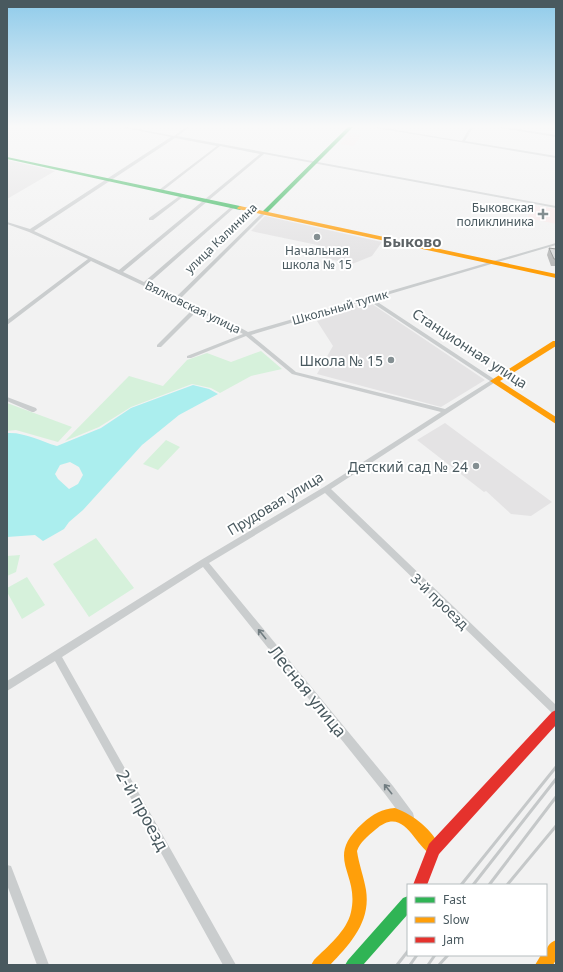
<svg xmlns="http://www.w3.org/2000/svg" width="563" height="972" font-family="'Noto Sans',sans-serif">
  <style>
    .education { fill: #e4e3e4 }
    .medical { fill: #f8eaeb }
    .green { fill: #d6f1db }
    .water { fill: #abeeee; fill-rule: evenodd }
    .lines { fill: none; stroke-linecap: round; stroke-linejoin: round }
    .street { fill: #cacdce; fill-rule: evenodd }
    .fast { fill: #30b455; fill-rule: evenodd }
    .slow { fill: #ff9f0a; fill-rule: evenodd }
    .jam { fill: #e5322d; fill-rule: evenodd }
    .rail { stroke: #c5c8c9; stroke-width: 3 }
    .wall { fill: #babbbb }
    .building { fill: #d8dada; stroke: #979999 }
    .oneway { stroke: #707c80 }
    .poi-dot { fill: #848f92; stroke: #fff; stroke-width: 1.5 }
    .labels { text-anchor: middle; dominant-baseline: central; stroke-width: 4; stroke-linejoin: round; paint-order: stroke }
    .far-poi-label { font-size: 12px; fill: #49595f; stroke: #fff; text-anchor: end }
    .far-street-label { font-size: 12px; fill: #49595f; stroke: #fff }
    .street-label { font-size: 14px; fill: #49595f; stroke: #fff }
    .poi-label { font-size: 14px; fill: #49595f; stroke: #fff; text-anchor: end }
    .far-district-label { font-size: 15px; font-weight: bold; fill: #5d6366; stroke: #fff }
    .near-street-label { font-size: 17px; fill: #49595f; stroke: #fff }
  </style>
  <rect width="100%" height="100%" fill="#f2f2f2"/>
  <path class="education" d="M7,160L55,171L7,199Z
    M265,216L382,242L372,256L352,264L320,257L315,255L322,246L251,231Z
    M369,302L485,380L441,407L317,374L333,346L317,321L336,315L346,308Z
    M445,423L552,502L531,516L511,514L486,491L484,492L417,440Z"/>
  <path class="medical" d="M350,133L362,135L353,146L340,144Z
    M532,205L556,209V224L528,218Z"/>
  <path class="green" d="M261,351L282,369L251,376L220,393L211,388L192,384L131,407L99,427L65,441L129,376L163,386L187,360L207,353L231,362Z
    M7,403L72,427L58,442L16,430L7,431Z
    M166,440L180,447L158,470L143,464Z
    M96,538L134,588L89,617L53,564Z
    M20,555L16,572L7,576V556Z
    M27,577L45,605L22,619L7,592V588Z"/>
  <path class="water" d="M193,385L209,389L218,394L179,415L142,445L83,510L69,522L64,529L43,541L35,535L7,537V433C25,432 40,441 57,446L101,428L131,408ZM70,462L79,467L83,475L78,484L69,489L58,479L55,474L60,465Z"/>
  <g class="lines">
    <path class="street" d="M120,127H128L174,136L186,127H190L177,136L556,206V208L264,154L123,272L144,282L232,206H234V208L148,284L176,297L263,212H265V214L180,299L232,323L248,332L556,243V245L373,299L497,381L331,489L556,705V716L553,714L325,493L209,563L393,786L413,813L414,817L413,821L409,822L405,821L385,794L203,567L62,657L236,965H223L55,661L7,691V681L201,560L324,487L441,412L292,374L246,336L191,358H187V356L243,334L228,325L197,311L161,347H157V345L193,309L91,261L7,325V320L88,259L29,232L7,224V222L30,229L171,137ZM175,138L217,146L159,190V192H161L220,146L260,154L119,270L34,231ZM368,300L490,381L445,409L296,372L251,335Z
      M370,127H379L462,141L470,127H473L465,141L556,156V158Z
      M494,127H504L556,135V137Z
      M181,195L184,196L153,220H149V218Z
      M7,397L36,408L37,410L34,412H32L7,401Z
      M7,865L11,866L49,965H37L7,885Z"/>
    <path class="fast" d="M348,127H353L266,214H262V212Z
      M7,157L240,206L243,208L240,210L7,159Z
      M408,896V914L363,965H345L348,960L403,898Z"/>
    <path class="slow" d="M240,206L556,274V278L238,209L237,208Z
      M553,341H556V346L500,381L556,417V424L490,381Z
      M395,808C414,815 433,830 441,849L439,854L434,856C414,848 405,803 375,830C368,836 360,842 357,851C359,865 364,877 366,890C371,922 350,944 330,965H311L314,960C327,947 347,931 351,912C360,872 323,859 363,823C373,814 382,809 395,808Z
      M556,940V960L553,965H535L541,955H546C546,947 549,943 556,940Z"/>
    <path class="jam" d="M556,710V725L439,854L427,885H413L429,844L552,712Z"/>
    <path class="rail" d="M461,885L556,767
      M473,885L556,779
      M489,885L556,797
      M507,885L556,826
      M397,965L408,951
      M410,965L417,955
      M428,965L435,955
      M439,965L448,955"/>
  </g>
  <path class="wall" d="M549,248L556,249V266H551L547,255Z"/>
  <path class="building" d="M549,248L556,249V259H554Z"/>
  <defs><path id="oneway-shaft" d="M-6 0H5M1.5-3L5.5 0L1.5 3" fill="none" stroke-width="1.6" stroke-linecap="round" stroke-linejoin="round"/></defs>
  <g class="oneway">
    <use href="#oneway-shaft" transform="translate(262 634) rotate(-129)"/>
    <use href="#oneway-shaft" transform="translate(388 789) rotate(-129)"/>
  </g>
  <linearGradient id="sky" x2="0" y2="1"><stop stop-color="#8fcbea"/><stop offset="0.48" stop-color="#f9f9f9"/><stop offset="1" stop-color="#f9f9f9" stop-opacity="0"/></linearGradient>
  <rect width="563" height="263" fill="url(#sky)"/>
  <g class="poi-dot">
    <path d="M541 208h4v4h4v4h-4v4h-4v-4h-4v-4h4z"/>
    <circle cx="317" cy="237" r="4"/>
    <circle cx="391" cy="360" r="4"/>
    <circle cx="476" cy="466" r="4"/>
  </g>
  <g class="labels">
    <g class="far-poi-label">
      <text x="534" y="207">Быковская<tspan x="534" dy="14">поликлиника</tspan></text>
      <text x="317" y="250" text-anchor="middle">Начальная<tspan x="317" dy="14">школа № 15</tspan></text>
    </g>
    <g class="far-street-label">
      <text transform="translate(221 238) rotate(-44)">улица Калинина</text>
      <text transform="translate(193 307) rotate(26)">Вялковская улица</text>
      <text transform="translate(340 307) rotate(-16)">Школьный тупик</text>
    </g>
    <g class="street-label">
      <text transform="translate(470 348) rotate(33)">Станционная улица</text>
      <text transform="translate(275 503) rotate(-31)">Прудовая улица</text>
      <text transform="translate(440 601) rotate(44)">3-й проезд</text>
    </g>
    <g class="poi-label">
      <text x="383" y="360">Школа № 15</text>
      <text x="468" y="466">Детский сад № 24</text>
    </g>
    <g class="far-district-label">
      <text x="412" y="241">Быково</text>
    </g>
    <g class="near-street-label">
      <text transform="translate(308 691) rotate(51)">Лесная улица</text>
      <text transform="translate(143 810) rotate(61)">2-й проезд</text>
    </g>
  </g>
  <rect width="563" height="972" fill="none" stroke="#49595f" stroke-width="16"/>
  <rect x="407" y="884" width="140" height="72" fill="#ffffff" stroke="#b6bdbf"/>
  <rect x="415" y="897" width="20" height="6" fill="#30b455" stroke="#b6bdbf"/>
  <text x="443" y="904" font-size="12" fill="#49595f">Fast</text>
  <rect x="415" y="917" width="20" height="6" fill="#ff9f0a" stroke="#b6bdbf"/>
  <text x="443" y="924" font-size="12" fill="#49595f">Slow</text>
  <rect x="415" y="937" width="20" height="6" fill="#e5322d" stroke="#b6bdbf"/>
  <text x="443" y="944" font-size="12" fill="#49595f">Jam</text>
</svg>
